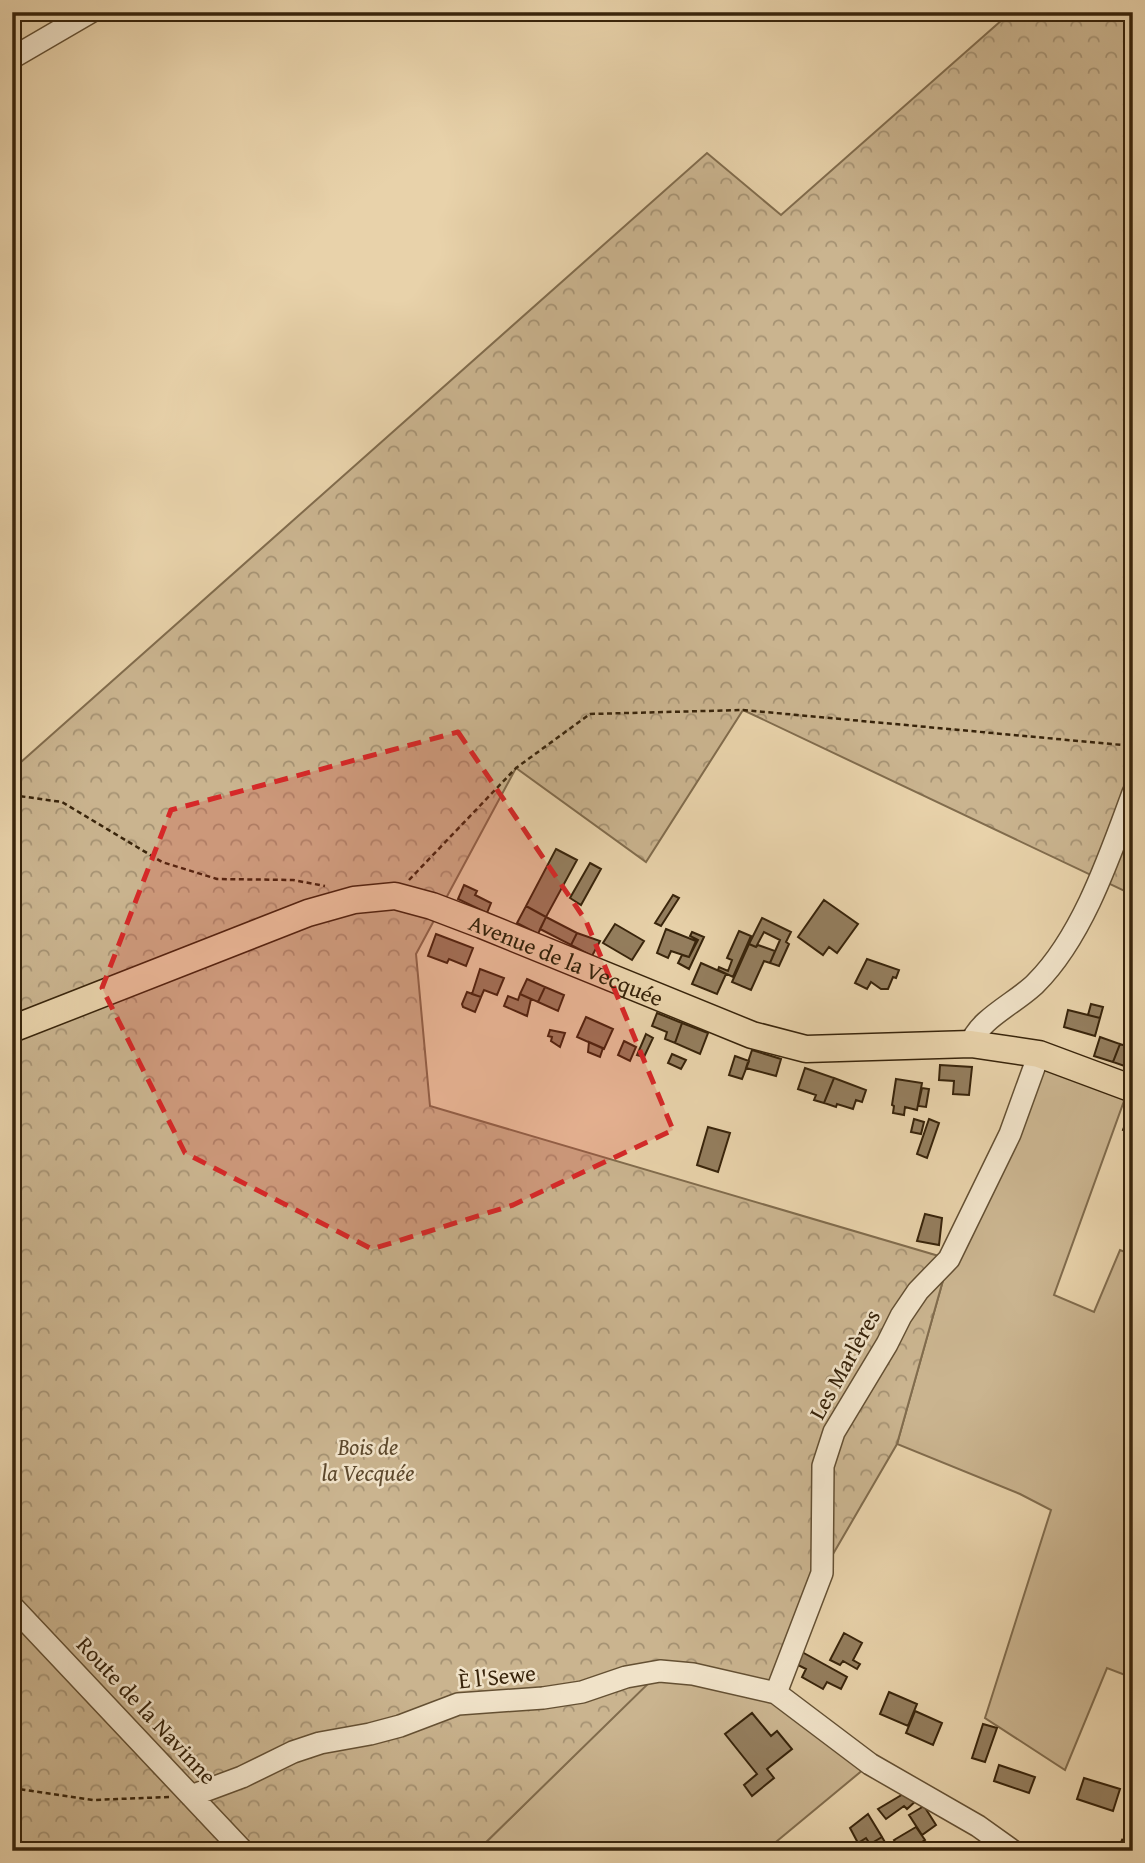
<svg xmlns="http://www.w3.org/2000/svg" width="1145" height="1863" font-family="'Gentium Book Plus',serif">
  <style>
    .grass { fill: #cab48f; stroke: #816c4d; stroke-width: 2 }
    .forest { fill: url(#forest-crowns); stroke: #816c4d; stroke-width: 2 }
    .building { fill: #947e5e; stroke: #38240b; stroke-width: 2 }
    .lines { fill: none; stroke-linecap: round; stroke-linejoin: round }
    .minor-casing { stroke: #645033; stroke-width: 24 }
    .major-casing { stroke: #38240b; stroke-width: 29 }
    .path { stroke: #38240b; stroke-width: 2.5; stroke-dasharray: 5 3.5; stroke-linecap: butt }
    .minor { stroke: #f0e2c8; stroke-width: 21 }
    .major { stroke: #e8d2aa; stroke-width: 26 }
    .marked { fill: #d62828; fill-opacity: 0.2; stroke: #d62828; stroke-width: 5; stroke-dasharray: 14 9; stroke-linejoin: round }
    .labels { text-anchor: middle; dominant-baseline: central; stroke-width: 5; stroke-linejoin: round; paint-order: stroke }
    .street-label { font-size: 23px; fill: #38240b; stroke: #f0e2c8 }
    .park-label { font-size: 23px; font-style: italic; fill: #5c482c; stroke: #f0e2c8 }
  </style>
  <defs>
    <pattern id="forest-crowns" width="20" height="18" patternUnits="userSpaceOnUse" patternTransform="scale(1.75)"><rect width="20" height="18" fill="#cab48f"/><path d="M2 6a3 3 0 1 1 6 0M12 15a3 3 0 1 1 6 0" fill="none" stroke="#a59273"/></pattern>
  </defs>
  <rect width="100%" height="100%" fill="#e8d2aa"/>
  <filter id="stains"><feTurbulence type="fractalNoise" baseFrequency=".00286" numOctaves="4"/><feColorMatrix values="0 0 0 0 .2 0 0 0 0 .09 0 0 0 0 .02 0 0 0 .5 -.17"/></filter>
  <radialGradient id="worn" r=".72"><stop offset=".6" stop-color="#630" stop-opacity="0"/><stop offset="1" stop-color="#630" stop-opacity=".3"/></radialGradient>
  <path class="grass" d="M1039,1054L1129,1087L1054,1295L1094,1312L1120,1250L1133,1255V1678L1107,1668L1065,1770L985,1718L1051,1510L1020,1494L897,1444L949,1259Z
    M660,1671L776,1693L870,1764L765,1851H477Z"/>
  <path class="forest" d="M1011,12H1133V895L743,710L646,862L516,768L416,954L430,1106L949,1259L897,1444L822,1573L776,1693L660,1672L477,1851H12V770L707,153L781,215Z"/>
  <path class="building" d="M556,849L577,860L546,917L526,906Z
    M590,863L601,869L581,905L570,898Z
    M464,885L477,891L475,895L491,903L487,913L458,899Z
    M673,895L679,898L661,926L655,923Z
    M824,900L858,924L837,953L829,947L823,955L798,937Z
    M526,906L546,917L538,934L517,923Z
    M546,917L577,933L571,945L540,929Z
    M762,918L791,932L786,942L789,944L779,966L770,963L780,940L764,932L756,947L749,944Z
    M615,924L644,941L632,960L603,943Z
    M666,929L696,941L689,957L671,951L668,958L657,953Z
    M739,931L751,936L733,977L718,970L719,967L728,971L732,960L727,958Z
    M692,932L704,937L689,969L678,963L682,955L689,957L698,940L690,936Z
    M577,933L600,941L592,956L571,945Z
    M436,934L473,948L466,966L449,959L447,963L428,956Z
    M749,944L756,947L758,945L775,951L770,963L764,961L751,990L732,982Z
    M867,959L899,970L896,978L893,977L888,989H881L871,982L867,989L855,983Z
    M701,963L726,974L717,994L692,984Z
    M480,969L504,978L497,995L484,990L481,997L472,994Z
    M527,979L545,987L538,1002L520,994Z
    M545,987L564,995L558,1011L538,1002Z
    M467,992L481,997L475,1012L463,1007L462,1004Z
    M520,994L531,999L527,1016L504,1006L508,996L518,1000Z
    M1091,1004L1103,1007L1100,1018L1088,1015Z
    M1068,1010L1100,1018L1095,1036L1064,1027Z
    M657,1013L682,1023L675,1043L665,1039L667,1032L652,1026Z
    M586,1017L613,1029L604,1049L577,1037Z
    M682,1023L708,1033L700,1054L675,1043Z
    M550,1030L565,1033L560,1047L551,1041L552,1037L548,1036Z
    M646,1034L653,1038L644,1057L637,1055Z
    M1130,1034L1133,1035V1069L1113,1062L1120,1044L1126,1046Z
    M1100,1037L1120,1044L1113,1062L1094,1056Z
    M624,1041L636,1047L630,1061L618,1055Z
    M589,1042L603,1048L600,1057L588,1052Z
    M752,1050L781,1059L776,1076L746,1068Z
    M672,1054L686,1060L681,1069L668,1063Z
    M735,1056L749,1061L742,1079L729,1075Z
    M940,1065L972,1067L969,1095L953,1094L954,1081L939,1080Z
    M805,1068L834,1078L824,1103L814,1100L816,1095L798,1089Z
    M834,1078L866,1090L862,1102L856,1100L853,1109L837,1104L836,1107L824,1103Z
    M896,1079L922,1083L917,1110L905,1107L904,1115L893,1113L894,1106L892,1105Z
    M922,1088L929,1089L926,1107L918,1106Z
    M1130,1112L1133,1113V1134L1123,1130Z
    M914,1119L924,1122L921,1134L911,1132Z
    M929,1119L939,1123L927,1158L917,1154Z
    M708,1127L730,1133L718,1172L697,1165Z
    M925,1214L942,1218L939,1245L917,1241Z
    M844,1633L862,1643L853,1660L860,1664L857,1669L843,1661L840,1665L830,1660Z
    M802,1652L847,1677L841,1689L827,1682L823,1689L802,1677L806,1669L796,1664Z
    M889,1692L917,1704L908,1726L880,1714Z
    M915,1711L942,1723L933,1745L906,1733Z
    M752,1713L771,1736L777,1731L792,1749L767,1769L774,1778L752,1796L744,1785L757,1774L725,1734Z
    M983,1724L997,1728L985,1762L972,1758Z
    M999,1765L1035,1777L1029,1793L994,1781Z
    M1084,1778L1120,1789L1113,1811L1077,1799Z
    M910,1790L918,1799L907,1809L904,1806L886,1819L878,1809Z
    M924,1806L936,1825L922,1835L909,1815Z
    M868,1814L882,1837L870,1844L866,1838L858,1843L850,1828Z
    M916,1827L925,1840L908,1851H901L894,1840Z
    M882,1837L890,1851H864L858,1843L866,1838L870,1844Z"/>
  <g class="lines">
    <defs>
      <path id="minor" d="M12,58L91,12
        M971,1044C977,1020 1019,1001 1036,983C1083,936 1110,855 1133,793
        M12,1606L243,1851
        M776,1693L822,1573L823,1466L834,1432L887,1344L901,1316L918,1291L949,1259L1010,1134L1039,1054
        M191,1796L242,1777L293,1752L320,1743L370,1734L400,1726L458,1704L543,1698L582,1692L626,1677L660,1671L693,1674L776,1693L870,1764L978,1826L1013,1851"/>
      <g id="major">
        <path id="s1" d="M12,1029L308,913L354,900L395,896L432,906L482,925L752,1035L806,1049L971,1044L1039,1054L1133,1089"/>
      </g>
    </defs>
    <use href="#minor" class="minor-casing"/>
    <use href="#major" class="major-casing"/>
    <path class="path" d="M12,795L62,802L162,862L217,879L293,880L325,886
      M409,880L516,768L590,714L743,710L1133,746
      M12,1788L93,1800L169,1797
      M1117,1851L1133,1818"/>
    <use href="#minor" class="minor"/>
    <use href="#major" class="major"/>
  </g>
  <path class="marked" d="M458,732L586,921L673,1130L513,1205L372,1249L185,1153L102,988L171,810Z"/>
  <g class="labels">
    <g class="street-label">
      <text stroke="none"><textPath href="#s1" startOffset="590">Avenue de la Vecquée</textPath></text>
      <text transform="translate(844 1364) rotate(-61)">Les Marlères</text>
      <text transform="translate(497 1676) rotate(-6)">È l'Sewe</text>
      <text transform="translate(147 1710) rotate(47)">Route de la Navinne</text>
    </g>
    <g class="park-label">
      <text x="368" y="1446">Bois de<tspan x="368" dy="26">la Vecquée</tspan></text>
    </g>
  </g>
  <rect width="1145" height="1863" fill="none" stroke="#e8d2aa" stroke-width="42"/>
  <rect x="14" y="14" width="1117" height="1835" fill="none" stroke="#38240b" stroke-width="3.5"/>
  <rect x="21" y="21" width="1103" height="1821" fill="none" stroke="#38240b" stroke-width="2"/>
  <rect width="100%" height="100%" filter="url(#stains)"/>
  <rect width="100%" height="100%" fill="url(#worn)"/>
</svg>
